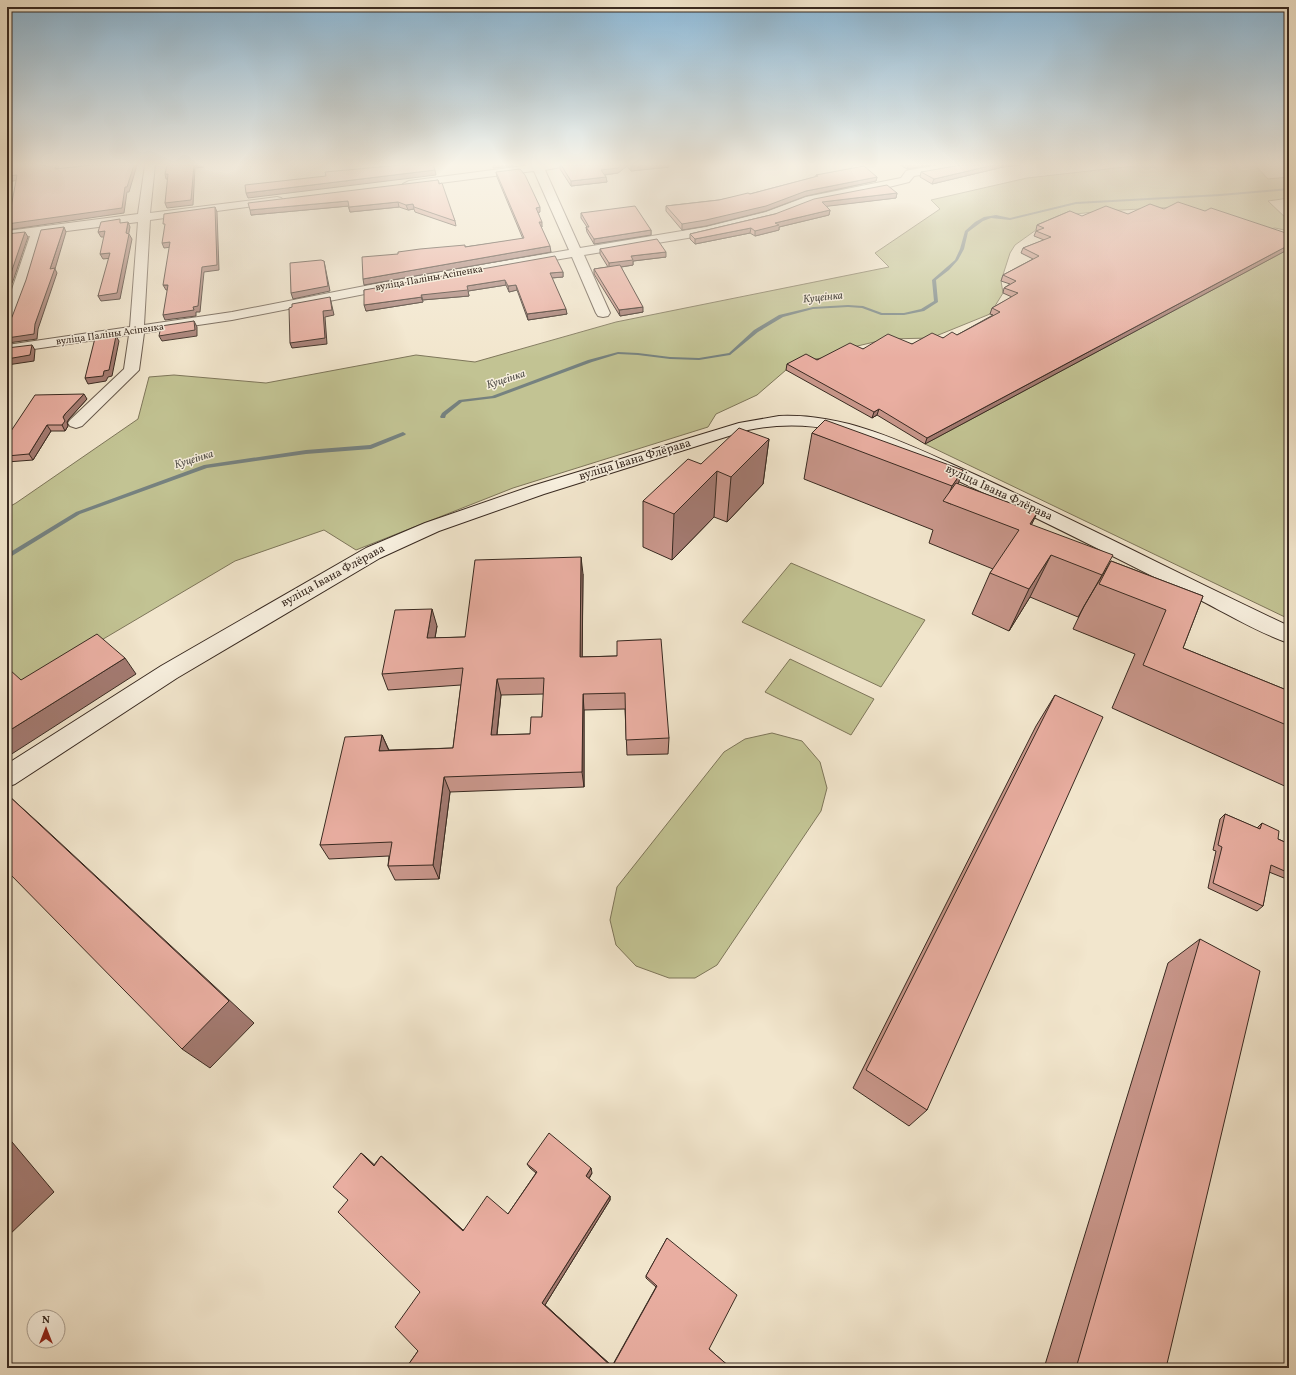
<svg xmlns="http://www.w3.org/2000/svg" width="1296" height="1375" font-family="Vollkorn,serif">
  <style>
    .green { fill: #c2c393; stroke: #7e765a }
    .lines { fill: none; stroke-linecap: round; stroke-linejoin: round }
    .stream { fill: #768280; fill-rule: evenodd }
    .street-casing { stroke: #67594c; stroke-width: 2 }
    .secondary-casing { stroke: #392a21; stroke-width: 2 }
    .street { fill: #f7efde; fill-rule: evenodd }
    .secondary { fill: #f7efde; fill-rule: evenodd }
    .wall { fill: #c8968a; stroke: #392a21; fill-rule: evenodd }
    .shaded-wall { fill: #a37a71; stroke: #392a21 }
    .building { fill: #e9aea1; stroke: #392a21; fill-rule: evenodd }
    .labels { text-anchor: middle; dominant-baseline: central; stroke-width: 3; stroke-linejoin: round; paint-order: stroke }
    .far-street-label { font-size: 10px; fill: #392a21; stroke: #f7efde }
    .far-water-label { font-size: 11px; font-style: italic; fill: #524f49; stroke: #f7efde }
    .street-label { font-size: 12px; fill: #392a21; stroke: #f7efde }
  </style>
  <rect width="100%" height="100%" fill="#f2e6cd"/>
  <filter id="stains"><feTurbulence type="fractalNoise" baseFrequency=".005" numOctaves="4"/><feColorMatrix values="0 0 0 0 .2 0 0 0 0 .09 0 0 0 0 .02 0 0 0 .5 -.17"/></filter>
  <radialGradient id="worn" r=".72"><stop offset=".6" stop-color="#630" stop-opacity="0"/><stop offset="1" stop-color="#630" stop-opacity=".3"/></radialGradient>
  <path class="green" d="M1143,165H1255L1268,179L1289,177V198L1268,201L1289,221V231L1275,228L1260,231L1176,207L1104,211L1066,215L1036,230L1015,245L1010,253L1001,281L1003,293L990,314L931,338L887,339L849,348L832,357L805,360L786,370L757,395L716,414L708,427L513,488L356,550L324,530L235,561L7,696V508L16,503L138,419L149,377L174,375L266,383L416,355L475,362L616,322L889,267L875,253L940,209L931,200L1027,178Z
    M1289,249V619L925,444Z
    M791,563L925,620L881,687L742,622Z
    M790,659L874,699L851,735L765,692Z
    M772,733L802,741L820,762L827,788L821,811L717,965L695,978H669L636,966L616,945L610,920L617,887L724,752L745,739Z"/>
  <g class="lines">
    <path class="stream" d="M1289,188V190L1220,196L1076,204L1010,220L991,218L983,221L968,232L964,249L958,260L949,270L936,280L938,302L924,311L904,315H881L862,308L848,307L813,309L783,317L758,332L730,355L699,360L670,359L638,355L618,354L592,362L495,398L462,402L446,415L445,418H441L440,417L442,413L459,400L492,396L588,360L618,352L638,353L670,357L699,358L729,353L754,330L779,315L813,307L848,305L863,306L882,313H904L921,309L934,301L932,280L955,260L960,249L965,231L975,222L984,217L996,215L1010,218L1076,202L1220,194Z
      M403,432L406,434L405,435L371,449L306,454L207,468L80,514L7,559V554L76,512L204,465L306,450L370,445Z"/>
    <defs>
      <path id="street" d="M145,165H155L150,213L277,197L281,198L283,200L281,202L277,203L150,220L144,325L232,312L421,275L569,250L534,171L409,187L405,186L403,184L409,181L532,165H562L561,167L545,170L580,248L706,227L766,212L806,197L901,178L906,171L910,170L940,165H966L961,168L914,176L909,182L877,190L813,202L774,218L706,235L584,255L610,313L608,316L603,317L598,316L596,313L572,257L421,283L232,320L144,333L139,370L136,373L82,426L76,428L70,426L68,423L70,420L124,369L129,335L7,353V345L130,327L138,222L43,234L28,285L14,322L12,325L7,326V304L30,236L7,239V231L138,214Z"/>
      <path id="secondary" d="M779,416C850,413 913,447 976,475C1082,523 1184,577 1289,626V643C1261,634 1229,615 1202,601C1118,559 1035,516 950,477C913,460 875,439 835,430C806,424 777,424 748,430L544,494L439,531L380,558L177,678L15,784L7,787V764L161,666L366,548L425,523L532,486L739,423Z"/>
    </defs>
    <use href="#street" class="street-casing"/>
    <use href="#secondary" class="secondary-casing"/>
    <use href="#street" class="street"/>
    <use href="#secondary" class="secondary"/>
  </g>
  <path class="wall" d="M560,165H669V167L631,171L627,166L618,173L605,175L606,177L607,182L571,186L560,169Z
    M900,165H931L907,169Z
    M1003,167L932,184L920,177L921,172Z
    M496,172L540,212H538L542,227H541L551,252L364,285L465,247L523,239L497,177Z
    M816,175L877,177L876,181L806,196L766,211L706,226L682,230L666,211V206L719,200L750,194L815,177Z
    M438,180L455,221L456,226L415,212L414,209L408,210L399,207L350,212L348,206L251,215Z
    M897,193L896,198L826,206L830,210L829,215L779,227V230L755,236L750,233L695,244L690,239V234L775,214Z
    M1070,211L925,444L877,415L872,418L786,370L787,364L817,360L863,349L912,344L957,335L993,315L990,314L992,308L1012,297L1003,293L1004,288L1010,284L1001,281L1003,275L1033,259L1021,253L1023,248L1044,240L1034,236L1036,231H1037L1036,230L1037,225Z
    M581,213L651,230V235L594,244L587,232L586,227H587L581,218Z
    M600,249L666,257L633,261V265L621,267L643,312L620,316L594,274V269L608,267L600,254Z
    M563,272V277L552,278L567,314L528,320L517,290L509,292L506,285L468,291L469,296L422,300L423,302L366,311L364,290Z
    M87,399L69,419L67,422L68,426L65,431H51L33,460L7,462V437Z
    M812,433L958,484L1037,513L1031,525L1102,575L1078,617L1030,597L1009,631L972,614L990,573L993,569L929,543L933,530L804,479Z
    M769,439L763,484L727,522L714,517L672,560L643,547V501L701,464Z
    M1111,561L1203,596L1183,648L1289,691V788L1112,708L1135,654L1073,629L1084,606Z
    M583,574L582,657L617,656L669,738L668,754L627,755L625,709L584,710V787L450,792L439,879L395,880L388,866L389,856L329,859L320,845L382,735L389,750L453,748L461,685L388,690L382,674L437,626L435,638L465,637ZM544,694L542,717L530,734L497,735L501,695Z
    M1055,695L927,1110L909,1126L853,1088L1036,726Z
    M1225,814L1257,828L1262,823L1278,839L1289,844V880L1269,872L1263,906L1257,911L1208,888L1216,851L1213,850L1220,819Z
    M1200,939L1166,1368H1044L1168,963Z
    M361,1153L367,1158L374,1165L381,1156L387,1161L463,1230L508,1214L536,1173L530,1168L527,1164L592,1173L589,1179L610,1196V1200L545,1305L612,1366L656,1287L646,1278V1276L667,1238L709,1349L731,1368H406L418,1351L420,1292L348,1200Z"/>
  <path class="shaded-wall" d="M56,165H58L59,167L57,174L55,169Z
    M134,165H137L129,192H127L124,213L7,230V224L125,187Z
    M194,165H204V167L195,168L193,205L167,208L165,203Z
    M493,165H514V166L493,168Z
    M622,165H627V166L618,173L602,175L601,170Z
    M643,165H669V167L631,171V166Z
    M908,165H931L907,169Z
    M994,165H1020L1003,167L932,184L934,179Z
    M435,170L436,175L248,198L246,193Z
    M165,174H168L170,179H166Z
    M17,175L19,180L7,182V176Z
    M606,177L607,182L571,186V181Z
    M877,177L876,181L806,196L766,211L706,226L682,230V224L806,191Z
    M897,193L896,198L821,207L822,202Z
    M348,201L349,206L251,215L250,210Z
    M398,202L399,207L350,212L349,207Z
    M413,204L414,209L408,210L406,205Z
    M215,207L217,212L219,270L204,272L200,312H196V316L165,320L163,315L202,267Z
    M540,207V212L536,213V208Z
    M830,210L829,215L779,227V230L755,236V231L775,223Z
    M128,222L130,227L128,238L126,233Z
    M539,222H542V227H539Z
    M64,227L66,232L55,269L57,273L38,329L37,339L8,343L7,341V338L35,324L50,269Z
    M751,228L750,233L695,244V239Z
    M651,230V235L594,244V239Z
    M105,231L107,237H101L98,232Z
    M25,232L28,237L13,281L7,292V281Z
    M129,234L132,239L120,299L101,301L98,296Z
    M170,242L172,247L164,248L162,243Z
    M1289,245V249L925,444L927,438Z
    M550,246L551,252L364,285L363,279Z
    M666,252V257L633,261V265L609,269V263L631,256Z
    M110,253L112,258L103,259L100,254Z
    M324,261L330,291L293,299L291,293Z
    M563,272V277L550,278V273Z
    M505,280L506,285L468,291L469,296L422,300L421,295L467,286Z
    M163,285H168L170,290H166Z
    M516,285L517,290L509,292L508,286Z
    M330,297L334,315L325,317L327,344L292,348L290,343L323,311Z
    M422,297L423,302L366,311L364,305Z
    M643,307V312L620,316L619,310Z
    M566,309L567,314L528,320L527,314Z
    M194,321L197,327V336L162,341L159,336Z
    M116,336L119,341L112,376L108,377L106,381L88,384L85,378L104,371Z
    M32,345L35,350L34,361L7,365V359Z
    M84,394L87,399L69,419L67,422L68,426L65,431L62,425L63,417L65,414Z
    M879,409L877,415L872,418L874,412Z
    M47,425L51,431L33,460L29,454Z
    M769,439L763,484L727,522L731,477Z
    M963,470L951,504L946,502L952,486Z
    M717,471L714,517L672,560L674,514Z
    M1037,513L1017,555L1030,524Z
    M1051,555L1030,597L1009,631L1029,589Z
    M581,557L583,574L582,674L580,657Z
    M432,609L437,626L432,655L427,638Z
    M125,658L136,674L7,757V732Z
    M497,679L501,695L495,751L491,735Z
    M583,694L584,710V787L582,772Z
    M382,735L389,751H379Z
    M444,777L450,792L439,879L433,865Z
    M9,796L41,825L254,1023L210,1068L182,1049Z
    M7,1136L54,1192L7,1237Z
    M361,1153L367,1158L380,1170L374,1166Z
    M381,1156L387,1161L467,1234L463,1231Z
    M591,1168L592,1173L587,1181L586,1176Z
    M610,1196V1200L545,1305L613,1367H612L542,1303Z"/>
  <path class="building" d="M13,165H56L55,169L92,165H134L127,187H125L122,208L7,224V213H10L17,175L7,176V166Z
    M167,165H194L191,200L165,203L168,174H165Z
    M401,165H433L435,170L246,193L245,185L326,176L325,172Z
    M561,165H622L618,168L601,170L606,177L571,181Z
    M630,165H643L631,166Z
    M961,165H994L934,179L921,172Z
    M864,166L877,177L806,191L766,206L706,220L682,224L666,206L719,200L748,193L750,194L818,176L816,175Z
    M520,169L525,175L540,207L536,208L542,222H539L550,246L363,279L362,257L398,254V252L420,249L465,245V247L524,238L496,172Z
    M438,180L439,184L442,183L455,221L414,207L413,204L406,205L398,202L349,207L348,201L250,210L248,203Z
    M887,185L897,193L822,202L830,210L775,223L779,225L755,231L751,228L695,239L690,234L775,214L814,199Z
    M1178,202L1205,211L1211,208L1289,234V245L927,438L879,409L874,412L787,364L806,354L817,360L850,343L863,349L888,334L912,344L932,333L943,338L952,332L957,335L1000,312L992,308L1018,293L1004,288L1016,281L1003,275L1039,256L1023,248L1051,237L1036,231L1044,228L1037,225L1070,211L1082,216L1106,206L1128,214L1150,204L1164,209Z
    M635,206L651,230L594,239L586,227H589L581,213Z
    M215,207L217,265L202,267L198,306L193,307L194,310L163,315L168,285H163L170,242L162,243L165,224H163L164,214Z
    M120,219V223L128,222L126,233L129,234L117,293L98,296L110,253L100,254L105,231L98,232L101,222Z
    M64,227L50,269L55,268L35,324L34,334L7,338V321H9L12,317L26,280L41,230Z
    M25,232L10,276L7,281V234Z
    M657,239L666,252L631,256L633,260L609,263L600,249Z
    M555,256L563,272L550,273L566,309L527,314L516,285L508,286L505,280L467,286L468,290L421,295L422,297L364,305V290Z
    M321,260L324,261L328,286L291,293L290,263Z
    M620,265L643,307L619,310L594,269Z
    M330,297L332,310L323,311L325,338L290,343L289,308L292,307V304Z
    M194,321L195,330L159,336L161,326Z
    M116,336L109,370L104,371L103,376L85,378L95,338Z
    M32,345L30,355L7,359V348Z
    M84,394L65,414L63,417L65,421L62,425H47L29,454L7,456V437L35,395Z
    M825,420L963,470L952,486L812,433Z
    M739,428L769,439L731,477L717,471L674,514L643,501L688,459L701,464Z
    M956,483L1037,513L1030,524L1113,555L1102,575L1051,555L1029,589L990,573L1019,530L943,501Z
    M581,557L580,657L617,656V641L661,639L669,738L626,740L625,693L583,694L582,772L444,777L433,865L388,866L392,842L320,845L345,737L382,735L379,751L453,748L463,668L382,674L395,610L432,609L427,638L465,637L475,560ZM544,678L542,717H531L530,734L491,735L497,679Z
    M1111,561L1203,596L1183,648L1289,691V726L1143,665L1166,610L1099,584Z
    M97,634L125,658L7,732V672L10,670L21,680Z
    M1055,695L1103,717L927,1110L866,1070Z
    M9,796L229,1001L182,1049L7,871V797Z
    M1225,814L1260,829L1262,823L1279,831L1278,839L1289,844V873L1271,865L1263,906L1213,883L1222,847L1218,845Z
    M1200,939L1260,971L1166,1368H1076Z
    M549,1133L591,1168L586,1176L610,1196L542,1303L612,1367L657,1286L646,1276L667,1238L737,1295L709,1349L731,1368H406L418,1351L395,1327L420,1292L338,1212L348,1200L333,1187L361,1153L374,1166L381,1156L463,1231L487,1196L508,1214L537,1172L527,1164Z
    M7,1174L12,1179L7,1184Z"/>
  <linearGradient id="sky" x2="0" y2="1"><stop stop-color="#8ab8d8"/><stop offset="0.46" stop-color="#f9f4e8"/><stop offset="1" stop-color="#f9f4e8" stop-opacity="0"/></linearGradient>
  <rect width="1296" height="358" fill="url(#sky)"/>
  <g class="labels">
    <g class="far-street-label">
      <text transform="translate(429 278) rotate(-10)">вуліца Паліны Асіпенка</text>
      <text transform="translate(110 334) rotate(-8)">вуліца Паліны Асіпенка</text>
    </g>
    <g class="far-water-label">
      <text transform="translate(823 298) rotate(-6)">Куцеінка</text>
      <text transform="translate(506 380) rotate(-18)">Куцеінка</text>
      <text transform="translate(194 460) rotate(-17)">Куцеінка</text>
    </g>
    <g class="street-label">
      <text transform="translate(635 460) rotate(-17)">вуліца Івана Флёрава</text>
      <text transform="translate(999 493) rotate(25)">вуліца Івана Флёрава</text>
      <text transform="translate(333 576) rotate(-29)">вуліца Івана Флёрава</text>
    </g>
  </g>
  <rect width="1296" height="1375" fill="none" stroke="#f2e6cd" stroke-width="24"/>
  <rect x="8" y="8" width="1280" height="1359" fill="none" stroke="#392a21" stroke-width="2"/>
  <rect x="12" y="12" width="1272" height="1351" fill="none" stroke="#392a21"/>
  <g transform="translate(46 1329)"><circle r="19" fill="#f7efde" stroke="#aba092"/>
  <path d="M0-3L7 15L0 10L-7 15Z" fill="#8f2418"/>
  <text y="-6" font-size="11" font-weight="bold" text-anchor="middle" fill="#392a21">N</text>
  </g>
  <rect width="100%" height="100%" filter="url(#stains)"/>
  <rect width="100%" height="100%" fill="url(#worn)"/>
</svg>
